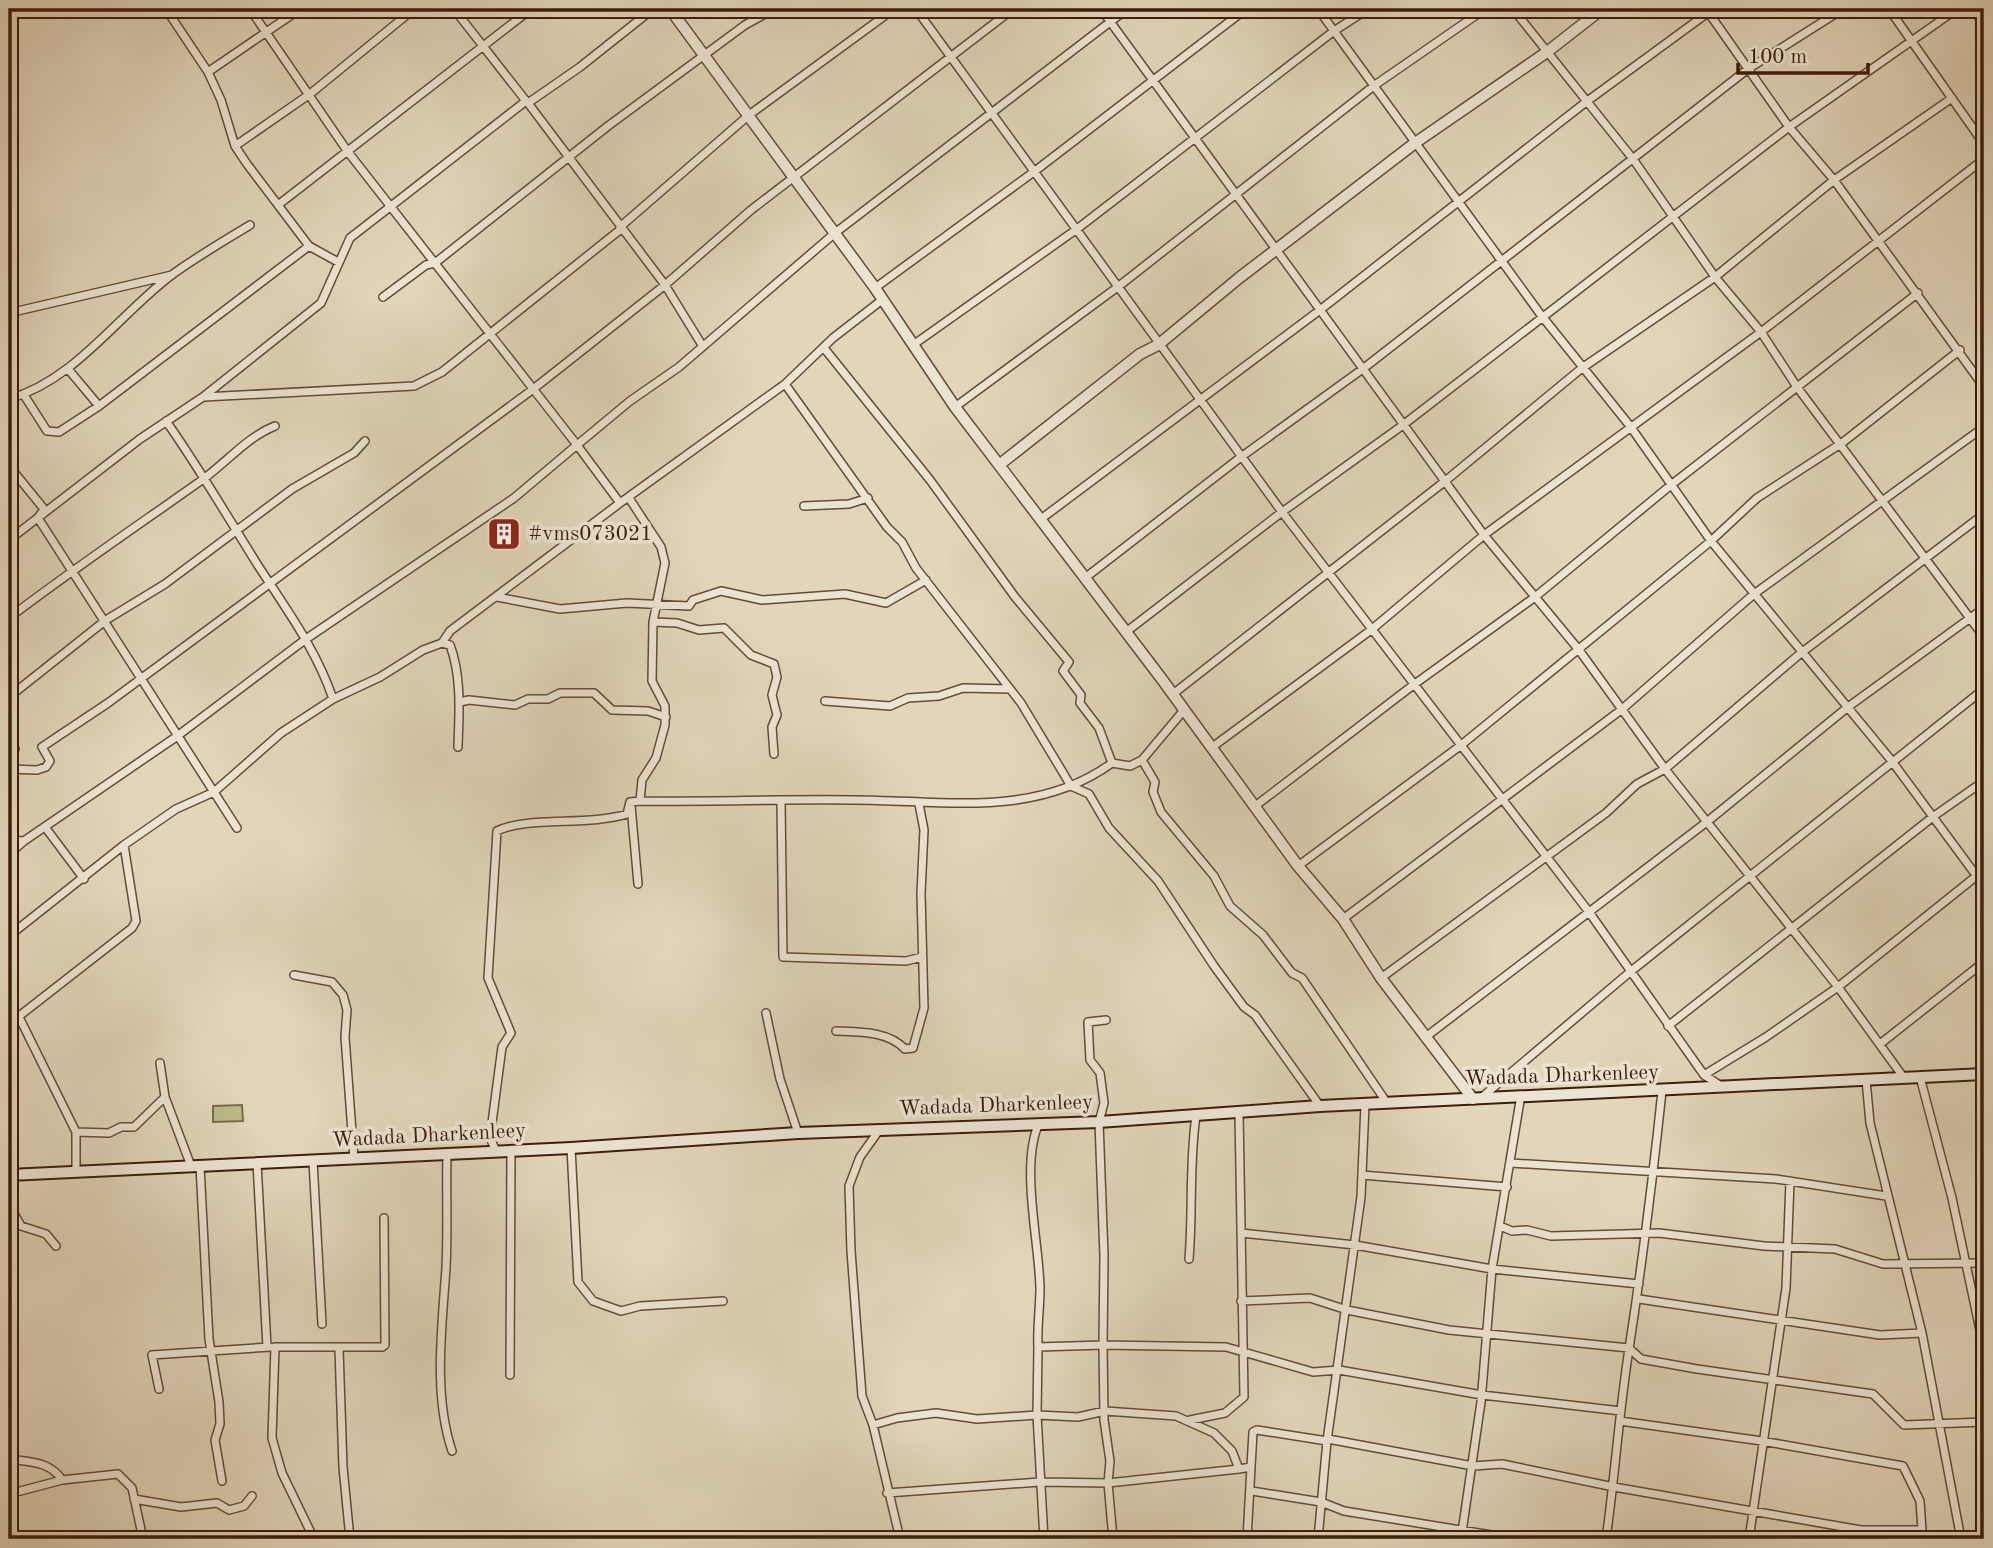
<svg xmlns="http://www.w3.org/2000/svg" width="1993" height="1548" font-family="'Old Standard TT',serif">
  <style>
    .park { fill: #b9bb8b; stroke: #7a6c4a; stroke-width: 2 }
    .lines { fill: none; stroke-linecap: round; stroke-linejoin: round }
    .minor-casing { stroke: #654b36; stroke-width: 10 }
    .tertiary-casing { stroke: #654b36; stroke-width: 13 }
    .secondary-casing { stroke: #3c1d0a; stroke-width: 14 }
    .minor { stroke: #ece4d2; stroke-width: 7 }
    .tertiary { stroke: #ece4d2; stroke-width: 10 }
    .secondary { stroke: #ece4d2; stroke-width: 10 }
    .labels { text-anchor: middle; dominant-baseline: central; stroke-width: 7; stroke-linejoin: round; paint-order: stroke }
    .poi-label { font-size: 21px; fill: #3c1d0a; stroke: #ece4d2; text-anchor: start }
    .street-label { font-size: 21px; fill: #3c1d0a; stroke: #ece4d2 }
  </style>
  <rect width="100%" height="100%" fill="#e1d5ba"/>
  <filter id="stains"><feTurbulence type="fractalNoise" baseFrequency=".00286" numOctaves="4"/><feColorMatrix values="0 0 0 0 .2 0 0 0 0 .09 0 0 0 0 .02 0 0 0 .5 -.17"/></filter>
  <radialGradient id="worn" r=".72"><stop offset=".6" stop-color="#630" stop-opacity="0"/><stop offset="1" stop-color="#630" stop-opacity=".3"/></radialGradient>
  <path class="park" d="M242,1105L243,1121L213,1122V1106Z"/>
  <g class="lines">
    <defs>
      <path id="minor" d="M166,9L208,72L221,100L235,146L247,164L309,246L338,262
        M454,9L526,101
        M916,9L1282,512L1589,912L1704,1075L1721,1086
        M1101,9L1484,535L1579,650L1665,769L1838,987L1904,1078
        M1318,9L1541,315L1630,426L1711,541L1891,760L1984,886
        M1513,9L1633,159L1715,277L1761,332L1797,387L1984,637
        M1706,9L1789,127L1834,180L1984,387
        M1889,9L1984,144
        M1973,9L1984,25
        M208,72L300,9
        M528,103L665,285L702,345
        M235,146L310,94L414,9
        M278,205L531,9
        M620,227L749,115L894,9
        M875,288L1035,171L1246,9
        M383,297L426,265L435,263L608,126L745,25L774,9
        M9,313L172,275
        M913,345L1077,229L1334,31L1368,9
        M824,348L930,480L1015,597L1069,662L1063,671L1081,695L1080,703L1099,728L1112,763
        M68,369L99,406
        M785,384L887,527L902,542L916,568L1021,703L1071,786L1089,794L1109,828L1158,881L1214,966L1244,1007L1255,1015L1320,1106
        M24,395L47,431L59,432L99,406L309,246
        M204,397L414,386L442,372L621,229
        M9,399C76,380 119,314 173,274C198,256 224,241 250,225
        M955,407L1119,286L1375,85L1485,9
        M166,421C200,469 228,518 259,567C287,610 317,651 333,699
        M9,466L44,509L38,518L237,828
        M629,498L661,547L665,563L653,622L652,681L665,706V725L656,758L642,780L640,801
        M620,503L577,445L630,401L679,367L835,233L1127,9
        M804,506L849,504L868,498
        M1041,519L1320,310L1586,102L1713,9
        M9,540L140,439L203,397L321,303L350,238L526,101L528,103L580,67L653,9
        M1085,578L1241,457L1364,368L1748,69L1843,9
        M497,597L560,609L627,603L689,606L693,600L721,591L762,600L845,594L886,603L926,580
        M9,618C72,570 137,526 202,480C227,462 247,437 275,426
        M653,622L677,623L699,630L724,628L751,655L774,664L777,677L772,695L777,715L772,727L774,754
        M1126,632L1282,512L1403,425L1789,127L1957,9
        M442,643L450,645C462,677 459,714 458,747
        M1173,694L1444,482L1582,368L1715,277L1834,180L1952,98
        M9,697L106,620L165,584L292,489L354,453L365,441
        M825,701L890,706L908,698L939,696L963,688L1010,689
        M460,702L469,700L515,705L528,699H548L560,693H594L612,710L648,711L666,717
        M9,748L15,749
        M1211,748L1371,630L1484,535L1761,332L1984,159
        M1142,760L1155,782L1153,792L1161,812L1214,876L1230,906L1263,935L1292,973L1302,978L1387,1103
        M9,769L37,770L46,767L50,761L42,747L108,703L532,390L665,285L751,210L1013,9
        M781,802L783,957L906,961L922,957
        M631,806L638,884
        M1254,807L1412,686L1535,597L1671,485L1918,293
        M45,827L84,879
        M9,840L24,841
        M9,854L24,841L176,737L306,639L514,498L577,445L348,152L250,9
        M1298,866L1460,746L1711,541L1757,498L1842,443L1960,350
        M1343,919L1621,710L1754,594L1984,427
        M9,936L124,845L176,809L214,792L281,733L333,699L380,677L423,650L442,643L450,631L620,503L785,384L833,338L882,300
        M294,975L332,982L343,995L347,1010L345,1037L354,1159
        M1381,978L1606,813L1637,784L1665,769L1801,653L1984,514
        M766,1013L780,1079L798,1133
        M19,1017L76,1132V1172
        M1106,1020L1088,1022L1090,1060L1100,1073L1104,1103L1099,1122L1104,1256L1103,1345L1226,1347L1313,1372L1339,1370L1482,1395L1621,1411
        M9,1024L132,928L136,921L124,845
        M1668,1026L1934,816L1984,781
        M836,1031C860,1032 888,1031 905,1049L913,1048L924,1008L921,893L924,830L919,804
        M1427,1036L1708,821L1848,707L1984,608
        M1880,1044L1984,962
        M160,1063L165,1097L191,1166
        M1704,1075L1766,1037L1838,987L1984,870
        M1920,1077L1952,1198L1984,1349
        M1866,1080L1870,1123L1922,1333L1961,1539
        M1481,1098L1630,972L1984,689
        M1039,1123C1020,1165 1039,1241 1040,1288C1040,1308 1037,1327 1038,1347L1103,1345L1104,1420L1110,1461L1108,1483L1239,1469
        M880,1129L860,1157L849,1186L851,1251L862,1396L873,1425L900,1539
        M76,1132L109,1133L121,1127H134L165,1097
        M571,1148L578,1282L593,1301L621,1311L640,1306L723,1301
        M496,1151L490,1138L502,1047L511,1033L488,978L497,831C526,816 589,826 627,814L630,802L640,801C711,802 782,799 854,800C943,800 1035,819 1112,763L1130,766L1142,760L1184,710
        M447,1154C446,1192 448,1230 446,1268C442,1327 433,1394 452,1451
        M313,1161L322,1324
        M257,1163L267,1347
        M1511,1163L1776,1179L1886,1196
        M200,1166L209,1339L219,1402L220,1424L215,1440L222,1481
        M1362,1175L1507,1187
        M9,1191L12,1210L21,1226L46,1234L56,1246
        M1500,1226L1512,1231L1527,1230L1551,1236L1659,1233L1764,1246L1835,1249L1883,1264L1984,1263
        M1241,1233L1355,1245L1492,1269L1639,1284
        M1189,1259C1193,1212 1189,1163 1196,1116
        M1639,1299L1880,1335L1922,1333
        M1241,1301L1310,1298L1347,1310L1449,1330L1629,1348L1641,1359L1697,1369L1873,1394L1904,1425L1984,1422
        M1038,1347L1037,1415L1044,1539
        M339,1349L343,1467L350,1539
        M510,1375L511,1151
        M159,1389L152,1355L270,1347
        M1190,1420L1225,1413L1244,1397L1239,1113
        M873,1425L897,1418L936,1413L977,1419L1037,1415L1078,1417L1105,1411L1176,1416L1214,1433L1232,1451L1239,1469L1251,1467L1253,1432L1257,1430L1327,1441
        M1328,1439L1473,1466L1502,1464L1614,1487L1861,1530H1922L1920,1501L1903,1466L1762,1441L1620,1421
        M9,1459C29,1462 50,1461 62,1480
        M1252,1491L1321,1502L1344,1511L1516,1539
        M887,1493L1040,1482L1108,1483L1113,1539
        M9,1494L62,1480L118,1474L132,1488L143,1539
        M134,1499L181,1507L217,1503L229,1510L244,1506L252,1496
        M314,1539L282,1473L272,1438L275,1347H382L385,1345L384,1218
        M1167,1539H1203
        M1247,1539L1251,1467
        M1318,1539L1327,1441L1361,1197L1365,1105
        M1461,1539L1481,1402L1492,1269L1521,1095
        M1606,1539C1615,1476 1619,1412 1629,1349C1642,1264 1653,1177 1662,1091
        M1749,1539L1786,1288L1790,1181"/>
      <path id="tertiary" d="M670,9L875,288L955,407L1161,678L1298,866L1343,919L1381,978L1473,1099
        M999,465L1140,354L1158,345L1239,278L1415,143L1547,52L1602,9"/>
      <path id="secondary" d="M9,1175L571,1148L798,1133L1099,1122L1320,1106L1984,1074"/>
    </defs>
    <use href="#minor" class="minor-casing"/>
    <use href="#tertiary" class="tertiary-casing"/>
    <use href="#secondary" class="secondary-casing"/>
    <use href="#minor" class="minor"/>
    <use href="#tertiary" class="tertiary"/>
    <use href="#secondary" class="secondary"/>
  </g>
  <defs>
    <symbol id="building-square" viewBox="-11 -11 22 22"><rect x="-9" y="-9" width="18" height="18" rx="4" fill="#8f2418" stroke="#ece4d2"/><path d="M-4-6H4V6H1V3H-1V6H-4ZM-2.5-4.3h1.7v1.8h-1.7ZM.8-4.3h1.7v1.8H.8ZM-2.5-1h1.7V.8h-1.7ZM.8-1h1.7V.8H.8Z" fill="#fff"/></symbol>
  </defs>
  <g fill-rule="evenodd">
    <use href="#building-square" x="485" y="515" width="38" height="38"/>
  </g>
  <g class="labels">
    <g class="poi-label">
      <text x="528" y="534">#vms073021</text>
    </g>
    <g class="street-label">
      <text transform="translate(1562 1076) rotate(-2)">Wadada Dharkenleey</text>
      <text transform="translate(996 1106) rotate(-2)">Wadada Dharkenleey</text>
      <text transform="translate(429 1136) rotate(-3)">Wadada Dharkenleey</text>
    </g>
  </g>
  <rect width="1993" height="1548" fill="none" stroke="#e1d5ba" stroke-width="35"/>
  <rect x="10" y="10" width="1972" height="1527" fill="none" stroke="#3c1d0a" stroke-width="3.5"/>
  <rect x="18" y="18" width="1958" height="1513" fill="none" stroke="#3c1d0a" stroke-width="2"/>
  <path d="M1738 63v10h130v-10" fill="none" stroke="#3c1d0a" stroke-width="3.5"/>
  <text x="1748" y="63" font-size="21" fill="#3c1d0a" stroke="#ece4d2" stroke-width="5" paint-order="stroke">100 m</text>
  <rect width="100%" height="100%" filter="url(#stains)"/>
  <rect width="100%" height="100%" fill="url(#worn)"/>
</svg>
